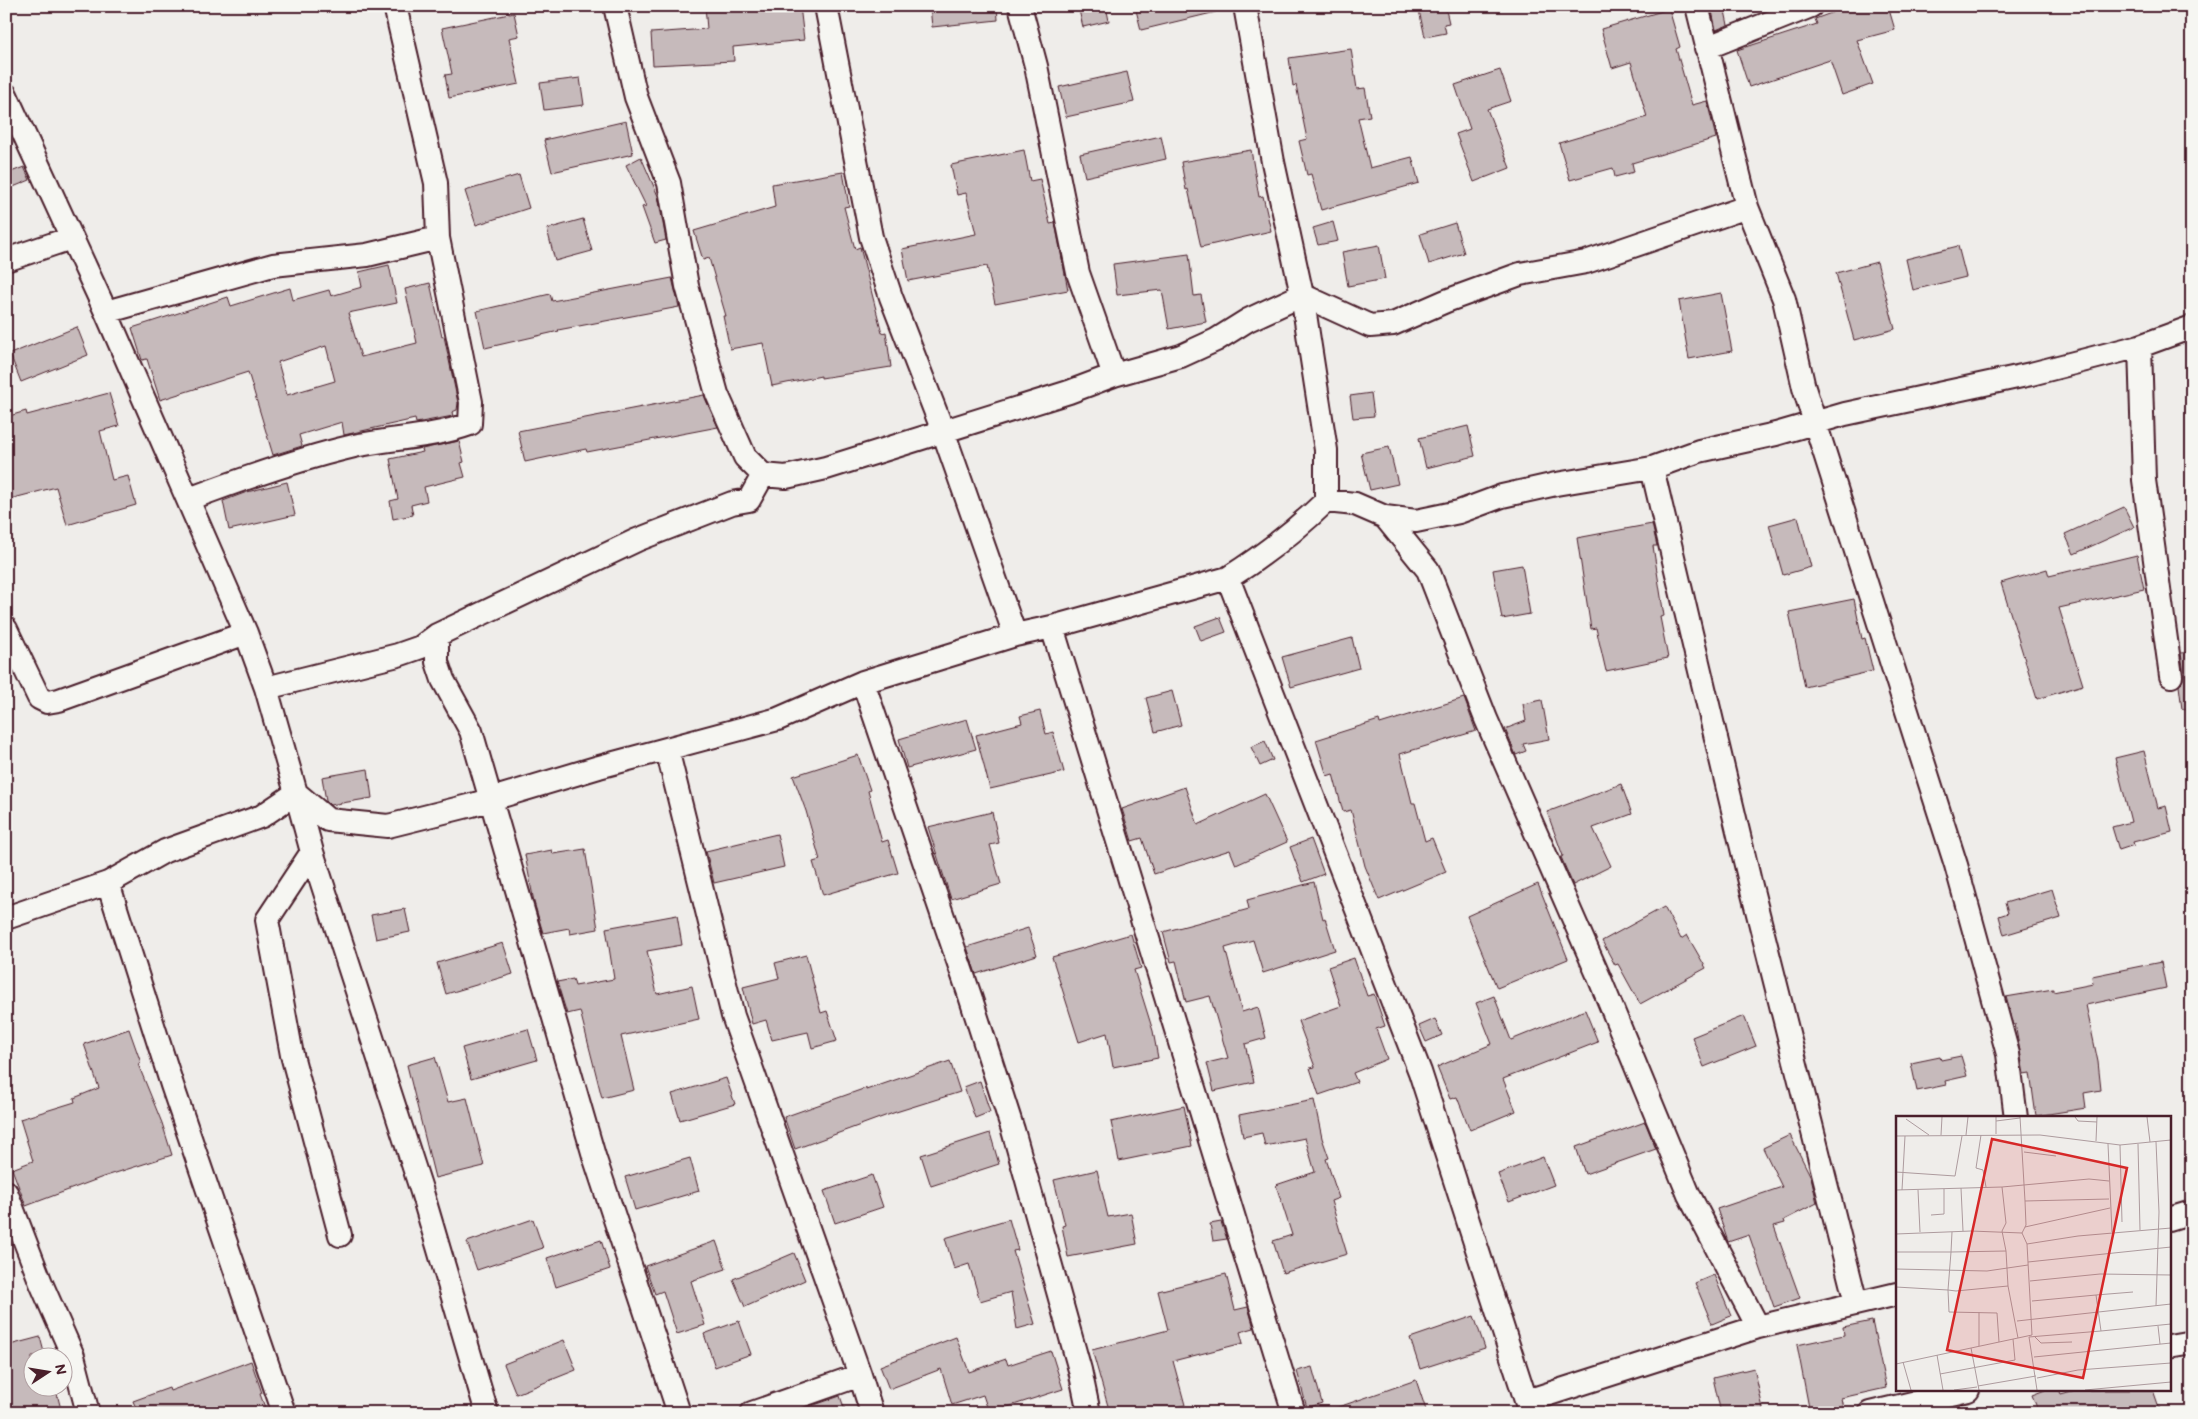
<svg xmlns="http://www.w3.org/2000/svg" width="2198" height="1419" font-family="Mali,sans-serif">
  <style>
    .building { fill: #c6babb; stroke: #4a1f2b; fill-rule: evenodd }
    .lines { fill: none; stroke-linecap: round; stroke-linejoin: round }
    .minor-casing { stroke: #4a1f2b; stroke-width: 26 }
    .minor { stroke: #f6f6f2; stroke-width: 22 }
    .inset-road { fill: none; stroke: #ad9b9e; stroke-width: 1 }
    .view { fill: #d62828; fill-opacity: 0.15; stroke: #d62828; stroke-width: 2.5 }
    .inset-edge { fill: none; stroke: #4a1f2b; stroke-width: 2.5 }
  </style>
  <rect width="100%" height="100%" fill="#efedea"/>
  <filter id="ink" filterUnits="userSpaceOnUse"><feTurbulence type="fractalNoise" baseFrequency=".02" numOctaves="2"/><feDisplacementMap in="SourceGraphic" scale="10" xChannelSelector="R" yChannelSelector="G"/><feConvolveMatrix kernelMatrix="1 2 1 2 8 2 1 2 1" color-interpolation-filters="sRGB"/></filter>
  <g filter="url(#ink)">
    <path class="building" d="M705,6H800L804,40L733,47L734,61L653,65L651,33L707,29Z
      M930,6H997L998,20L932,27Z
      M1078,6H1106L1109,21L1083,27Z
      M1135,6H1215L1216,12L1141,30Z
      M1418,6H1445L1449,23L1444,24L1446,33L1425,37Z
      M1711,6H1724L1728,25L1716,30Z
      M1850,6H1888L1895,30L1857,40L1873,84L1842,95L1830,60L1749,87L1737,50L1817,24L1815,19Z
      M1669,9L1680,47L1676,49L1692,105L1707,101L1716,138L1632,163L1634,172L1615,177L1613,168L1570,180L1559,143L1647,117L1631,62L1612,68L1601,29Z
      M514,13L519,36L509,38L519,84L449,98L445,75L452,74L442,28Z
      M1351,49L1357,89L1365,88L1370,116L1358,118L1370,168L1412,157L1419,183L1321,210L1311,174L1307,175L1299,141L1307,139L1296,85L1293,86L1289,58Z
      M1500,70L1511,101L1487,109L1510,168L1474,182L1456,134L1470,129L1455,85Z
      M1127,72L1134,102L1066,117L1059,87Z
      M580,78L584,105L544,110L540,83Z
      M626,121L633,154L552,172L544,140Z
      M1161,136L1166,159L1085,177L1080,154Z
      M1024,150L1030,181L1040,179L1050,224L1055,223L1068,290L995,304L987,266L908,281L902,249L976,234L966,193L957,195L951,165Z
      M1251,150L1259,197L1263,196L1271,231L1201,247L1188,189L1186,190L1181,162Z
      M641,157L658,196L666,240L655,243L642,207L646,206L626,165Z
      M24,167L30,180L6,190V174Z
      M843,172L849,206L844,207L855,249L860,247L882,333L886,332L891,367L821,378V376L772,386L763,343L730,349L723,316H726L709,258L703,260L694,231L775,207L772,184Z
      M519,175L529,208L476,225L465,191Z
      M583,219L592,251L555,261L547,229Z
      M1333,222L1338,241L1318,245L1313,228Z
      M1455,223L1464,253L1429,264L1420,234Z
      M1379,245L1385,279L1348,286L1342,252Z
      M1958,246L1966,277L1913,290L1906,259Z
      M1189,254L1194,296L1201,295L1206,322L1169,329L1162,290L1117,295L1113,264Z
      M1877,262L1895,329L1854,340L1836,273Z
      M389,265L397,303L348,313L361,357L417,343L405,289L430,283L442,337L444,336L458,403L457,410L452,412L453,416L416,423L415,419L344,435L342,422L299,435L302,446L273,455L248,372L160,400L147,359L142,360L132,328L228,297L231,306L290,288L293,300L329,290L331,296L362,287L359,272ZM326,346L335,381L287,395L278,362Z
      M672,278L679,307L558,330L559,331L485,348L477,311L550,294L552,301Z
      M1721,293L1732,351L1689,359L1679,301Z
      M77,327L88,355L21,382L10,354Z
      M109,393L119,426L100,431L112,480L128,476L136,505L67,525L56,487L6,500V417L26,411L27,415Z
      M1371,393L1374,416L1353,418L1350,396Z
      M704,395L718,427L587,452L586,449L525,462L518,431Z
      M1468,426L1475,456L1426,468L1419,438Z
      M459,441L464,462L461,463L465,477L424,487L427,501L411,505L413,515L393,519L390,501L398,499L390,459L423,452L422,449Z
      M1389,447L1398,484L1370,490L1361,453Z
      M287,482L295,515L229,530L223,501L247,492Z
      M2124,507L2134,527L2074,554L2065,534Z
      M1798,517L1811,567L1783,575L1769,525Z
      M1652,524L1657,546H1653L1664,616L1660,617L1668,658L1606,671L1596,628L1591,629L1577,538Z
      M2137,555L2144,589L2059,608L2083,685L2037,699L2001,583L2047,569L2049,576Z
      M1522,565L1530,614L1502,619L1493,570Z
      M1854,599L1862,639L1865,638L1873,671L1805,687L1789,612Z
      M1220,617L1226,632L1201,641L1195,626Z
      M1352,638L1359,668L1291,687L1282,657Z
      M2192,652V708L2182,709L2179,686L2183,680L2184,674L2181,653Z
      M1172,691L1181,725L1155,732L1146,698Z
      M1464,698L1476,731L1400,754L1412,803H1415L1425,841L1432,838L1446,872L1379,900L1365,866L1351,810L1343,812L1333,774L1327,776L1316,740L1379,720L1380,724Z
      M1542,700L1549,739L1523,744L1526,751L1516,755L1505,729L1526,721L1523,704Z
      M1040,711L1046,734L1053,732L1064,772L990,789L976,735L1022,723L1020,716Z
      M967,719L976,749L907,768L899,739Z
      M1265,741L1273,760L1260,766L1251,747Z
      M2144,751L2158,808L2166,806L2172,832L2133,842L2134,845L2119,850L2112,827L2131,822L2115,758Z
      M858,755L870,790L868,791L882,842L888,840L898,873L823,895L813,862L820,860L806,811L793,776Z
      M368,769L372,798L330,805L326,801L322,777Z
      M1621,784L1632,814L1593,828L1611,866L1573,885L1561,857L1563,856L1547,812Z
      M1185,787L1198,825L1265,794L1287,842L1236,865L1230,850L1154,874L1142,838L1132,841L1122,809Z
      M992,812L999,843L990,845L1001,884L951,899L928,827Z
      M777,834L784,867L714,883L706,851Z
      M1311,839L1324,874L1303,882L1290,847Z
      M585,849L598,929L570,934L569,928L543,933L534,902L525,855L552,850L553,854Z
      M1314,882L1323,919L1325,918L1335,950L1263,973L1253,940L1225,948L1242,1012L1258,1007L1266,1038L1245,1044L1254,1082L1214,1091L1207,1063L1228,1058L1210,996L1186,1002L1176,961L1171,962L1163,932L1249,909L1247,900Z
      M1538,884L1568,959L1497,988L1467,916Z
      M2052,889L2061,918L2004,935L1999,916L2008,913L2005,903Z
      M1664,907L1681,939L1687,935L1706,968L1640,1004L1618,964L1615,965L1602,941Z
      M405,909L410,932L376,939L371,915Z
      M677,915L682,945L647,951L657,994L692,986L699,1019L621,1036L634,1090L602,1098L580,1011L567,1014L557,982L573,979L575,986L614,979L606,928Z
      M1028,928L1037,955L976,974L967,947Z
      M1131,934L1141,968L1134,970L1153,1031L1158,1058L1113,1067L1107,1033L1079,1042L1052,957Z
      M503,943L513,974L446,994L437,963Z
      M806,955L821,1013L827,1011L837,1041L812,1048L808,1032L772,1040L766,1020L752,1024L743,987L779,978L775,963Z
      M1354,958L1367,996L1374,994L1385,1026L1376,1029L1387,1059L1353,1073L1357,1082L1319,1095L1310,1068L1315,1067L1298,1021L1341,1006L1328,967Z
      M2161,962L2166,988L2086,1005L2098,1062L2101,1090L2084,1093L2086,1108L2036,1116L2030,1073L2024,1074L2015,1024L2014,1025L2006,997L2053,989V992L2093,984L2092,976Z
      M1494,996L1511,1040L1585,1010L1598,1042L1503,1079L1516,1111L1470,1130L1457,1097L1450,1099L1437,1067L1492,1044L1476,1003Z
      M1744,1016L1756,1046L1704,1067L1692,1037Z
      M1435,1019L1442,1035L1426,1042L1419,1026Z
      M129,1029L141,1063L138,1064L162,1123L172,1155L103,1177L26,1206L12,1169L33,1161L20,1119L75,1102L74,1098L99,1088L84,1044Z
      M528,1029L537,1060L471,1079L462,1048Z
      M1961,1056L1967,1076L1945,1081L1946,1085L1917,1091L1911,1063L1940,1057L1941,1060Z
      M435,1057L448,1102L467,1098L484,1166L435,1178L407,1065Z
      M950,1061L960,1092L896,1112L795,1149L784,1117L866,1088V1090Z
      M726,1078L735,1104L680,1120L672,1094Z
      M980,1081L990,1112L975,1118L964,1087Z
      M1314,1100L1322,1138L1329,1158L1326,1159L1339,1198L1331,1201L1347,1254L1283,1273L1273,1241L1292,1235L1276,1185L1315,1172L1305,1138L1265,1146L1262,1133L1243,1137L1239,1115Z
      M1184,1106L1192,1146L1119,1161L1111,1122Z
      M1645,1122L1656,1149L1585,1174L1576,1147Z
      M990,1133L999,1164L931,1186L921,1155Z
      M1790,1135L1811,1177L1817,1203L1784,1220L1785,1223L1774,1226L1800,1298L1774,1307L1749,1235L1728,1242L1717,1209L1782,1187L1763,1148Z
      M1543,1157L1554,1185L1509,1202L1498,1174Z
      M690,1158L699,1191L635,1210L625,1177Z
      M1097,1170L1108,1217L1131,1213L1137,1244L1068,1257L1062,1226L1065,1225L1054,1180Z
      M872,1175L883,1207L835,1223L824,1191Z
      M533,1219L543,1248L477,1270L467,1242Z
      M1009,1219L1018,1250L1013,1251L1035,1324L1017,1329L1011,1292L980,1301L969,1264L954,1269L945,1238Z
      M1221,1222L1227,1239L1213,1241L1210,1224Z
      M601,1240L610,1269L556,1287L547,1258Z
      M716,1241L726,1269L691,1281L705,1325L677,1334L663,1291L655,1294L645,1266Z
      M794,1253L805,1280L745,1307L733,1279Z
      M1226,1274L1235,1310L1248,1307L1254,1328L1240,1332L1243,1343L1173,1361L1185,1405L1157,1413H1110L1092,1350L1168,1330L1158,1291Z
      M1714,1275L1731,1316L1712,1324L1695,1283Z
      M1474,1316L1485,1348L1420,1369L1410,1338Z
      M739,1321L751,1354L715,1367L704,1334Z
      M1872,1321L1886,1388L1841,1398L1843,1408L1810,1413L1797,1345L1844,1335L1843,1327Z
      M40,1337L45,1356H32V1386H55L62,1413H6V1346Z
      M956,1337L969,1372L1006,1359L1008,1365L1051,1351L1063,1389L989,1413L983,1395L952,1405L941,1369L889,1389L880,1366Z
      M564,1340L576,1370L516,1394L504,1364Z
      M251,1361L262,1393L260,1394L267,1413H138L133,1401L169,1388L170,1391Z
      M1312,1367L1322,1403L1307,1408L1297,1371Z
      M1754,1368L1764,1413H1721L1713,1378Z
      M1416,1380L1427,1413H1330V1410Z
      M2045,1390H2059L2061,1395L2079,1390H2153L2161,1413H2039L2032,1395Z
      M840,1396L846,1413H792Z"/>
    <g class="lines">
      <defs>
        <path id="minor" d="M615,6L636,97L669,183L687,286L717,394L745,457L763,475L786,477L826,468L1069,392L1114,375
          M826,6L871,237L891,297L943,431L1015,635
          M1020,6L1036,66L1078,273L1114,375L1181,356L1216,340L1248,320L1302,295L1370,326L1393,324L1446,301L1520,274L1586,262L1747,207
          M1245,6L1273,162L1302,295L1326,450V501L1355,504L1385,517L1416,521L1459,512L1502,496L1556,484L1652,468L1699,451L1776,434L1845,414L2031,374L2140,346L2192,327
          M1697,6L1747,207L1784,299L1804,388L1956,865L2008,1054L2016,1118
          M1706,48L1811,6
          M6,95L106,312L246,633L266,688L296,793L328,820L388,826L472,805L599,767L778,719L863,682L1015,635L1052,627L1228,578C1263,556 1296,530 1326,501
          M6,260L71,238
          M106,312L273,265L367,255L438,238
          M2140,346L2144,480L2171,676
          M1652,468L1750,882L1856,1303
          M189,499C242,479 295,460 350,447C390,438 431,438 470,424L471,402L438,238L436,183L395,6
          M1385,517L1428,570L1486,719L1599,977L1689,1195L1758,1327
          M1228,578L1420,1072L1530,1413
          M1052,627L1294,1413
          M6,629L39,698L47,702L59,700L246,633
          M437,635V662L443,680L471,731L594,1156L679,1413
          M863,682L970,996L1013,1130L1080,1370L1089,1413
          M266,688L398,655L421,647L437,635L637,540L732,503L749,500L763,475
          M667,749L733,1016L860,1375
          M312,852L267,920L292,1055L340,1235
          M108,883L172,1085L284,1413
          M6,918L108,883L165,851L262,816L296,793L312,852L422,1192L487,1413
          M6,1192L41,1283L73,1356L88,1413
          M2169,1219L2192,1212
          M2169,1346L2192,1342
          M1527,1401L1758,1327L1897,1294
          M752,1413L860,1375L872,1413
          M1870,1413L1968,1390"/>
      </defs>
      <use href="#minor" class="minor-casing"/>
      <use href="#minor" class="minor"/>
    </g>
  </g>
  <g transform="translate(1896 1116)">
    <rect width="275" height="275" fill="#efedea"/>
    <path class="inset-road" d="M179,1L182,5L201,6M251,1L254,26M10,3L33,19M100,5L124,2M100,18V1M45,19L46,1M70,19L72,1M85,19L80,52L87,54L90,71M0,20L144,19L224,29L275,24M200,25L201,1M260,26L263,96L260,190M212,28L216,116M242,28L244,114M224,29L226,106M128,36L160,40M0,56L59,60L66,20M65,72L67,115M0,74L106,71L193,63L213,65M6,74L9,20M22,74L24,116M129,85L213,83M35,99L48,98V73M129,111L214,92M56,116L55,136L110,135L106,115L110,107L106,71M0,118L75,115L126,117L130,109L129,85L124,1M131,128L182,120L275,112M0,136H55L52,174L60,175L112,170L110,135M132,146L275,131M0,153L91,155L132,149M134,165L204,158L275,159M112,170L122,222M0,171L52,174L53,196L101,197L103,226M237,176L200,179L205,215L275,208M136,185L200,179M83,196V230M121,205L275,188M262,210L264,228M139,221L145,227L176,226M75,232L83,274M41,239L47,274M138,241L275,227M7,246L15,274M0,248L136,219L131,128L126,117M44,258L119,244L117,223M141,262L182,254L275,247M82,270L140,260M58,274L81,271M141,274L133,221L205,215M189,274L275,266"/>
    <path class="view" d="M96,23L231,52L187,262L51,234Z"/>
    <rect width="275" height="275" class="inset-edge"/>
  </g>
  <rect width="2198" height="1419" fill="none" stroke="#f6f6f2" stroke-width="25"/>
  <rect x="12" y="12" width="2173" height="1394" fill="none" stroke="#4a1f2b" stroke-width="2" filter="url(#ink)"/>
  <g transform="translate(48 1372) rotate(78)"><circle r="24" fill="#f6f6f2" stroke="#b1a0a2"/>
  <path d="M0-4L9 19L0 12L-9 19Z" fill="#4a1f2b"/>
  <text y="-8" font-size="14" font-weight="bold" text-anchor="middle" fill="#4a1f2b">N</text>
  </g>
</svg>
